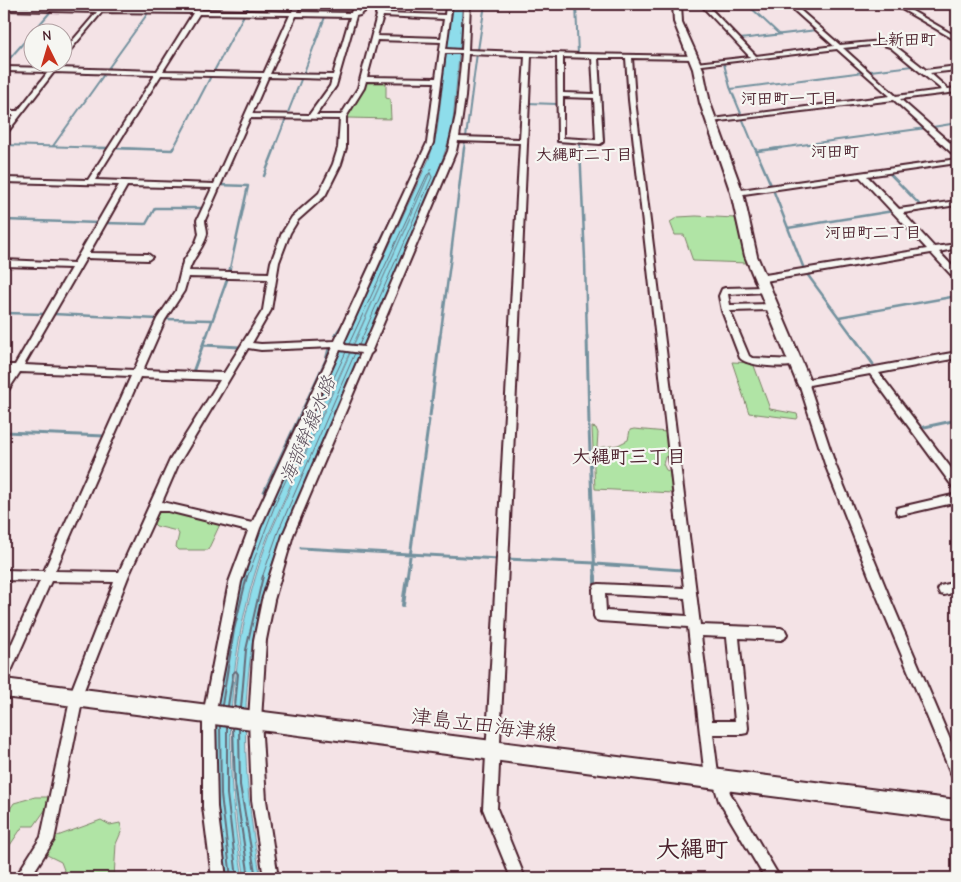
<svg xmlns="http://www.w3.org/2000/svg" width="961" height="882" font-family="'Comic Neue','Klee One',sans-serif">
  <style>
    .green { fill: #b0e4a5; stroke: #7d8268 }
    .water { fill: #8eddeb; stroke: #73919e }
    .lines { fill: none; stroke-linecap: round; stroke-linejoin: round }
    .shore-far1 { stroke: #656b78; stroke-width: 1 }
    .shore { stroke: #656b78; stroke-width: 2 }
    .stream-far3 { stroke: #73919e; stroke-width: 2 }
    .stream-far2 { stroke: #73919e; stroke-width: 2.5 }
    .stream-far1 { stroke: #73919e; stroke-width: 3 }
    .stream { stroke: #73919e; stroke-width: 4 }
    .street-casing { stroke: #4a1f2b; stroke-width: 4 }
    .secondary-casing { stroke: #4a1f2b; stroke-width: 4 }
    .street { fill: #f6f6f2; fill-rule: evenodd }
    .secondary { fill: #f6f6f2; fill-rule: evenodd }
    .labels { text-anchor: middle; dominant-baseline: central; stroke-width: 4.5; stroke-linejoin: round; paint-order: stroke }
    .far-quarter-label { font-size: 16px; font-weight: bold; fill: #4a1f2b; stroke: #f6f6f2 }
    .far-neighbourhood-label { font-size: 16px; font-weight: bold; fill: #4a1f2b; stroke: #f6f6f2 }
    .water-label { font-size: 19px; font-style: italic; fill: #5b4e5b; stroke: #f6f6f2 }
    .neighbourhood-label { font-size: 19px; font-weight: bold; fill: #4a1f2b; stroke: #f6f6f2 }
    .near-street-label { font-size: 21px; fill: #4a1f2b; stroke: #f6f6f2 }
    .near-quarter-label { font-size: 24px; font-weight: bold; fill: #4a1f2b; stroke: #f6f6f2 }
  </style>
  <rect width="100%" height="100%" fill="#f4e3e6"/>
  <filter id="ink" filterUnits="userSpaceOnUse"><feTurbulence type="fractalNoise" baseFrequency=".02" numOctaves="2"/><feDisplacementMap in="SourceGraphic" scale="10" xChannelSelector="R" yChannelSelector="G"/><feConvolveMatrix kernelMatrix="1 2 1 2 8 2 1 2 1" color-interpolation-filters="sRGB"/></filter>
  <g filter="url(#ink)">
    <path class="green" d="M386,79V98L390,99L391,119L348,118L344,125V118L365,81Z
      M696,216L735,218L747,263L693,261L684,235H675L670,222L678,217Z
      M732,362L753,363L770,409L797,414L798,417L797,419L749,413Z
      M592,427L596,428L598,433L597,448L618,445L628,440L630,430L634,429L667,432L669,455L665,457L663,464L666,470L671,472L673,493L595,489Z
      M160,509L221,522L208,550H179L176,547L179,534L177,531L156,526L154,524Z
      M35,797H52L50,803L34,826H23L4,854V818L14,803Z
      M101,820L110,825L120,823L122,830L116,844L114,878H58L64,870L61,862L43,853L52,838Z"/>
    <path class="water" d="M452,4H464L452,131L436,178C399,264 363,350 326,435C299,497 269,557 256,623C239,708 244,793 261,878H245C224,760 227,647 270,534L432,168L269,533C225,644 222,762 243,878H226C209,780 213,683 239,587C244,568 252,548 259,529L429,159L437,131Z"/>
    <g class="lines">
      <path class="shore-far1" d="M349,344L427,175L430,173L432,177L359,345
        M247,578L278,497L346,352
        M262,578L278,532L355,353"/>
      <path class="shore" d="M222,705L234,630L247,576
        M228,706L233,673L236,671L238,674L235,707
        M241,708L246,650L263,576
        M220,726L221,795L231,878
        M227,727V794L237,878
        M233,728L235,784L249,878
        M239,729L240,785L256,878"/>
      <path class="stream-far3" d="M747,4L779,34
        M794,4L841,45
        M150,10L154,4
        M245,12L250,4
        M327,14L331,4
        M33,32L52,10
        M740,39L817,30
        M893,43L922,67
        M846,49L885,44
        M478,50L485,4
        M575,55H578L576,4
        M557,56V140
        M599,58L604,141
        M724,64L730,87L742,116
        M4,65L32,33
        M107,70L148,13
        M870,71L913,66
        M213,73L244,15
        M270,74H282
        M300,75H303L325,17
        M937,80L947,88
        M731,89L864,72
        M954,93L957,96
        M527,103L557,104
        M287,115L302,77
        M743,120L755,149
        M933,127L957,123
        M466,137L477,53
        M557,142L602,144
        M580,143V149
        M4,145L109,148
        M53,146L105,73
        M114,148L142,149
        M173,149L211,76
        M274,149L286,118
        M464,149L465,140
        M772,149L926,128"/>
      <path class="stream-far2" d="M99,148H109
        M114,148L172,150L173,148
        M580,148L585,259
        M755,148L771,185
        M757,151L781,148
        M889,173L922,207
        M264,176L275,148
        M218,185L248,186L229,273
        M774,192L804,269
        M950,202L957,201
        M4,220L99,223
        M104,223L146,224L155,208H204
        M788,228L893,211
        M375,252L394,213
        M451,254L464,148
        M585,261L587,338
        M807,274L854,338
        M350,309L373,257
        M4,313L45,314
        M53,314L158,319
        M839,317L957,296
        M164,319L212,320
        M335,335L346,319
        M206,338L228,277
        M440,338L451,256"/>
      <path class="stream-far1" d="M587,336L589,424
        M853,336L873,364
        M203,345L240,347
        M191,372H193L206,336
        M430,416L440,336
        M915,420L923,431
        M589,427L595,578
        M920,428L957,420
        M4,432L105,436
        M264,492L326,360L329,348
        M301,548L499,559
        M506,559L595,563
        M595,564L682,570
        M407,578L429,420"/>
      <path class="stream" d="M595,576V585
        M403,605L407,576"/>
      <defs>
        <path id="street" d="M104,4L107,6L105,8L195,10L199,4H205L201,10L292,12L295,4H301L297,12L351,13L354,4H360L358,12L368,4H374L360,15L356,16L336,86L316,115H341L358,88L377,15L376,14L380,4H386L384,13L445,15L446,4H452L446,49L462,50L464,4H470L468,50L581,54L695,56L696,57L693,59L632,58L635,100L700,625L781,628L785,630L787,634L785,638L781,640L739,638L748,728L747,733L742,734H713L718,773L725,774L730,793L780,878H765L719,801L714,784L712,785L707,783L705,778L688,627L600,621L596,620L594,616L593,589L595,585L599,584L684,588L629,100L626,58H598L603,142L600,144L558,141L557,57L531,56L497,809L525,878H511L483,809L520,143L458,141L456,151L372,350L373,351L370,354L293,535L274,600L266,640L261,720L266,800L278,878H264L252,800L249,720L254,640L262,600L283,535L361,353L340,350L260,528L241,582L215,715L217,807L226,878H212L203,807V715L229,582L248,531L168,511H158L128,577L82,695L83,697L54,840L30,878H15L41,837L70,700L69,697L114,582L51,581L8,678L4,680V661L40,581L4,580V570L44,571L131,376L20,372L7,392L4,393V383L11,372L4,371V365H15L71,268L4,266V260L74,263L119,185L4,182V178L88,180L155,75L54,72L6,134L4,135V129L14,115H4V111H18L48,72L4,71V67L51,68L55,62H62L57,68L157,71L193,13L102,12L62,60V53L97,12L4,10V6L99,8ZM199,14L290,15L264,73L163,71ZM296,16L350,17L333,75L270,74ZM383,16L444,19L441,38L377,36ZM377,40L441,42L436,78L367,77ZM445,53H462L456,115L448,151L364,347L345,345L344,342L433,143ZM468,54L525,56L520,139L459,137L465,97ZM563,57L592,58L594,94L563,93ZM161,75L262,77L214,184L95,180ZM268,77L332,79L330,86L309,115L252,114ZM366,81L435,82L427,143L335,341L261,344L252,343L271,310L279,262L290,233L298,220L325,196L341,164L346,148V117L364,88ZM563,97L594,98L596,140L563,138ZM250,118L340,119L338,148L333,164L319,193L292,217L282,233L271,262L269,273L189,271C192,258 206,245 207,233C207,229 205,224 205,220ZM127,186L212,188L197,220L199,234L196,242L183,262L176,291L157,319L134,370L24,365L86,258L148,260L152,257L148,254L89,253ZM188,277L268,279L263,310L224,373L143,370L165,320L184,291ZM333,347L252,523L162,502L178,465L248,348L261,350ZM140,377L220,380L170,460L119,572L55,571ZM605,594L685,598L687,616L606,611ZM701,636L727,637L735,721H712Z
          M700,4H706L756,56L834,46L787,4H793L840,45L882,41L894,45L926,70L957,66V70L930,73L948,89L957,88V92L900,99L957,149V155H954L894,100L711,122V120L713,119L890,96L837,49L694,66V64L696,63L750,57ZM880,44L890,47L942,90L896,96L843,48Z
          M893,4H900L957,37V41Z
          M957,159V163L867,176L899,209L957,201V205L903,213L934,247L957,244V248L939,252L957,271V279L954,278L931,253L759,282L755,279L759,276L927,249L860,177L737,195H734V191Z
          M764,287L767,288V292L728,294L730,305L772,304L776,307L772,310L730,311L749,356L752,358L795,360L800,363L798,365C787,368 748,367 740,358L722,311L719,296L722,289L725,288Z
          M957,352V358L879,373L957,476V488L953,487L870,374L809,385L835,464L889,596L957,756V778L952,776L877,596L825,464L799,383L804,380Z
          M957,494V502L901,515L897,514L896,511L897,508L901,507Z
          M957,582V592L944,595L940,594L938,590L940,586Z"/>
        <path id="secondary" d="M673,4H681L682,22L703,69L710,103L743,193L757,256L811,383L809,387H799L797,383L745,256L731,193L700,103L693,69L674,22Z
          M941,4H957V8L942,6Z
          M4,679L957,800V820L4,697Z"/>
      </defs>
      <use href="#street" class="street-casing"/>
      <use href="#secondary" class="secondary-casing"/>
      <use href="#street" class="street"/>
      <use href="#secondary" class="secondary"/>
    </g>
  </g>
  <g class="labels">
    <g class="far-quarter-label">
      <text x="904" y="40">上新田町</text>
      <text x="835" y="152">河田町</text>
    </g>
    <g class="far-neighbourhood-label">
      <text x="789" y="99">河田町一丁目</text>
      <text x="584" y="155">大縄町二丁目</text>
      <text x="873" y="233">河田町二丁目</text>
    </g>
    <g class="water-label">
      <text transform="translate(308 430) rotate(-67)">海部幹線水路</text>
    </g>
    <g class="neighbourhood-label">
      <text x="629" y="457">大縄町三丁目</text>
    </g>
    <g class="near-street-label">
      <text transform="translate(484 725) rotate(7)">津島立田海津線</text>
    </g>
    <g class="near-quarter-label">
      <text x="692" y="849">大縄町</text>
    </g>
  </g>
  <rect width="961" height="882" fill="none" stroke="#f6f6f2" stroke-width="20"/>
  <rect x="10" y="10" width="941" height="862" fill="none" stroke="#4a1f2b" stroke-width="2" filter="url(#ink)"/>
  <g transform="translate(48 48) rotate(355)"><circle r="24" fill="#f6f6f2" stroke="#b1a0a2"/>
  <path d="M0-4L9 19L0 12L-9 19Z" fill="#c8321e"/>
  <text y="-8" font-size="14" font-weight="bold" text-anchor="middle" fill="#4a1f2b">N</text>
  </g>
</svg>
